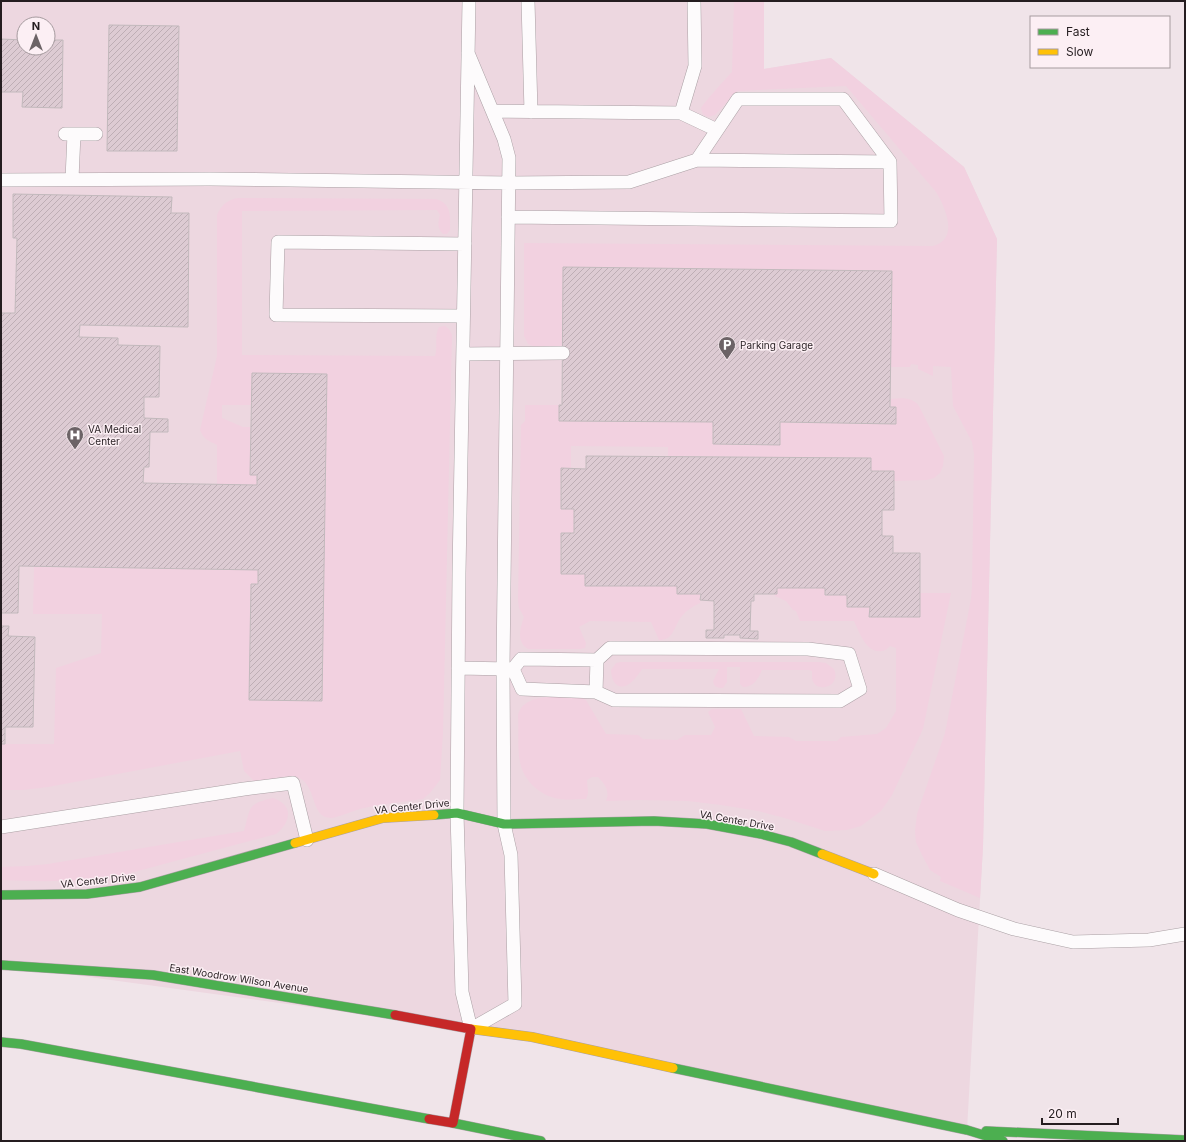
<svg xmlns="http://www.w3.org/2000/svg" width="1186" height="1142" font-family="Inter,sans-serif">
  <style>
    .built { fill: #edd7e0; fill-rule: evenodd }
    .green { fill: #f2d1e0 }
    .building { fill: url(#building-hatch); stroke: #c2b9bc }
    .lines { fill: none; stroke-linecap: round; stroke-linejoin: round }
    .lane-casing { stroke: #aaa0a4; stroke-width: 14 }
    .fast-casing { stroke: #aaa0a4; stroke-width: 10 }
    .slow-casing { stroke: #aaa0a4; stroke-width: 10 }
    .jam-casing { stroke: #aaa0a4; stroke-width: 10 }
    .lane { stroke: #fdfbfc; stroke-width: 13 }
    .fast { stroke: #4caf50; stroke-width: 9 }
    .slow { stroke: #ffc107; stroke-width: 9 }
    .jam { stroke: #c62828; stroke-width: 9 }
    .labels { text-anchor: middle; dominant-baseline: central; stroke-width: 3; stroke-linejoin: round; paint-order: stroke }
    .poi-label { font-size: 10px; fill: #251d20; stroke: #fceff4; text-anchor: start }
    .street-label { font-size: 10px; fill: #251d20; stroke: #fceff4 }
  </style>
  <defs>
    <pattern id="building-hatch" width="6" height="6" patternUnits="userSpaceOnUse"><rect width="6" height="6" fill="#ddcbd3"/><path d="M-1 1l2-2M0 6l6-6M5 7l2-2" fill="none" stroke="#beaeb5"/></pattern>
  </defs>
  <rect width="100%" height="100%" fill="#f0e4e9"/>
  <path class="built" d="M1,1H764V69L831,58L964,167L997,239L983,846L967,1130L471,1029L1,965ZM24,24H48V48H24Z"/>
  <path class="green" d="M734,1H764V69L831,58L964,167L997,239L983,846L980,898L940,881L941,877L930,870L922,855L916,842L915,831L917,814L945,733L971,599L972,587L974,454L972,442L953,406L951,367L933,366V376L918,369V365L911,364L910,367H891L892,271L564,267L563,348L536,347L528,344L524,336V243L933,246C959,240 946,208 936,192L846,86L737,91L715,115L708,117L703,114C703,114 701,109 701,108C702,105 728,76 732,72Z
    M239,198L436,199C452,204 450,216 450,230L447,234H443C437,228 438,222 440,215L437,210L242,211V355L435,356C438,346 434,336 439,327L445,326L449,329L452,335L443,733L440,780L430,793L423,799C402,802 380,804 360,809C353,811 336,818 331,818C308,818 319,780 293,776C284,775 265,781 254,781L244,771L240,751L48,787L23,790H1V744H54L56,668L101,653L102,614H33L34,567L258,570V584H251L249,700L322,701L327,374L252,373L251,405H222V418L243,427H251L250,474L257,475V485H217V445C209,441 203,439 200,430L217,356V215C221,205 228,199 239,198Z
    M891,399C901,398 912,397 919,406L944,456L943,466L940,473L934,478L927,480L894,481V471H871V458L668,456V447L571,446V468L561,469V509H574V533L561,534V574H585V586H677V594H701L700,603C693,606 687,610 682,616C674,625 674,641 659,640L651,622L590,621L579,627L586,643L585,648L580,649H528C516,642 520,628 524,617L519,608L518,601L521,425L525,421V405H559L560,421L713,422V444L779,445L780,422L896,424V407H890Z
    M777,588H825V595H847V607H870V617H920V593H951L923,729L892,795L881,811L861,826L847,830L825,831L788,819L758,811L721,805L688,801L639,800L606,801C610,791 605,784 598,777H592L587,780C587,788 590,792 586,799C576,799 565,801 555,798C538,794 523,779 520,762C517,748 519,730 518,715C524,691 562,698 581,697L586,700L606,734L638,735L643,739L677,740L685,735H711L715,727L708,712L712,709H741L754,736L789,737L796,741H837L841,737L877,734L886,728L896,711V648L890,646C888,648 885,651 882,651C866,654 859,631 854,621H800L796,611L793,610L786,601L775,596V594H777Z
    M621,662H819L826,663L834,669C842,688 814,694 812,678C812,676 812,674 812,671L809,670H762C758,679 754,687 743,687L740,684V667H727V682L723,688C717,688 714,687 713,681L719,669H642C638,675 635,680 629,684C617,692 611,680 611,670L616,663Z
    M273,798C294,805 291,822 276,834L123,875C83,882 42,882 1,880V867L27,866L48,864L244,831C251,808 246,804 273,798Z"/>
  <path class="building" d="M109,25L179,26L177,151H107Z
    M1,39L24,40V48H48V40H63L62,108L22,107L23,92H1Z
    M13,194L172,197L171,213H189L188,327L80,325L79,337L118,338V345L160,346L159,397H144V418L168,419V432H150L149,467H144L143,483L257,485V475H250L252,373L327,374L322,701L249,700L251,584H258V570L19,566L18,613H1V313H15L17,238H13Z
    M563,267L892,271L890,407H896V424L780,422V445L713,444V422L559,421V405H562Z
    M586,456L871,458V471H894V510H882V536H893V553H920V617H869L870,607H847V595H825V588H777V594H754V601H751L750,631H758V639L740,638V635H724V638H706V630H714V601L700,600L701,594H677V586H585V574H561V533H574V509H561V468L586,469Z
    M1,626H9L8,636L35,637L33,727H5V744H1Z"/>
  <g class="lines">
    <defs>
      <path id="lane" d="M528,1L531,112
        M468,53L504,139L509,158L503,669L504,824L511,855L515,1004L471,1029L462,992L457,813L459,573L469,1
        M493,111L681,113L695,66L694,1
        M681,113L717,130
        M65,134H96
        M72,179L74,134
        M1,180L210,179L509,183L629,182L697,160L890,162L843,99H738L697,160
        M508,217L891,221L890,162
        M463,316L276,315L278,242L465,244
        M463,354L563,353
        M458,668L511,669
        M513,669L522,689L596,692L614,700L840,701L860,689L849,654L808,649L610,648L597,660L596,692
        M513,669L521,659L597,660
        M1,827L244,789L293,783L307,840
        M874,874L958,910L1014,929L1073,942L1149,940L1185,934"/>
      <path id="fast" d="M434,815L457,813L504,824L654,821L707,824L761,834L791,842L822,854
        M1,895L87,894L140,887L295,843
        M1,965L153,975L395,1015
        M1,1042L21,1044L429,1119
        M673,1068L967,1130L1003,1141
        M453,1123L541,1141
        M986,1131L1185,1140"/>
      <path id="slow" d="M295,843L383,818L434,815
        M822,854L874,874
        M471,1029L532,1037L673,1068"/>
      <path id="jam" d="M395,1015L471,1029L453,1123L429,1119"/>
    </defs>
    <use href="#lane" class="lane-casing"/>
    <use href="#fast" class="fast-casing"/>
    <use href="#slow" class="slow-casing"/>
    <use href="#jam" class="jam-casing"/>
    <use href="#lane" class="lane"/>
    <use href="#fast" class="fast"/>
    <use href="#slow" class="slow"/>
    <use href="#jam" class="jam"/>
  </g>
  <defs>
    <symbol id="parking-pin" viewBox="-11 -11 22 30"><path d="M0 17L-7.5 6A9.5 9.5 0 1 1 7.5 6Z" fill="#6c6366" stroke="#fceff4"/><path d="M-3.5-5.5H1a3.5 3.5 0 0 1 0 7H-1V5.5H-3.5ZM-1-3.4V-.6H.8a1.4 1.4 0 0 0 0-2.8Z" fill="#fff"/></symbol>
    <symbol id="hospital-pin" viewBox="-11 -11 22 30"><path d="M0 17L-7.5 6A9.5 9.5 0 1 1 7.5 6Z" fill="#6c6366" stroke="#fceff4"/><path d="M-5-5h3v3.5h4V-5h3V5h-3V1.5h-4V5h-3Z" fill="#fff"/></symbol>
  </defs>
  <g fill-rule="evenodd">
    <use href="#parking-pin" x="717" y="335" width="20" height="27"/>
    <use href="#hospital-pin" x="65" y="425" width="20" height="27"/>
  </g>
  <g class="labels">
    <g class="poi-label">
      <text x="740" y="345">Parking Garage</text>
      <text x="88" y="429">VA Medical<tspan x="88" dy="12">Center</tspan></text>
    </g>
    <g class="street-label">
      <text transform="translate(412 806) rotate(-6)">VA Center Drive</text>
      <text transform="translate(737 820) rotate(10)">VA Center Drive</text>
      <text transform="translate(98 880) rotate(-6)">VA Center Drive</text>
      <text transform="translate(239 978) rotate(9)">East Woodrow Wilson Avenue</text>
    </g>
  </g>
  <rect width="1186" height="1142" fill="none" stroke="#251d20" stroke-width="4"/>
  <rect x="1030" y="16" width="140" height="52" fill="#fceff4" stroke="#a69b9f"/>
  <rect x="1038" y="29" width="20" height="6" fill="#4caf50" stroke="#a69b9f"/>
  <text x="1066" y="36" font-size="12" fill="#251d20">Fast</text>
  <rect x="1038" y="49" width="20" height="6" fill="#ffc107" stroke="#a69b9f"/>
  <text x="1066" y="56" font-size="12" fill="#251d20">Slow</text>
  <g transform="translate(36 36)"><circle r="19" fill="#fceff4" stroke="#a69b9f"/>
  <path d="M0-3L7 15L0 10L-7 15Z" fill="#6c6366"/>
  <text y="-6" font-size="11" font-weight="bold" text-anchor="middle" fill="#251d20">N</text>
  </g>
  <path d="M1042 1118v6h76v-6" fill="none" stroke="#251d20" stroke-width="2"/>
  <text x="1048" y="1118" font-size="12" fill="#251d20" stroke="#fceff4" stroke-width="3" paint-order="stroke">20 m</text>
</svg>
